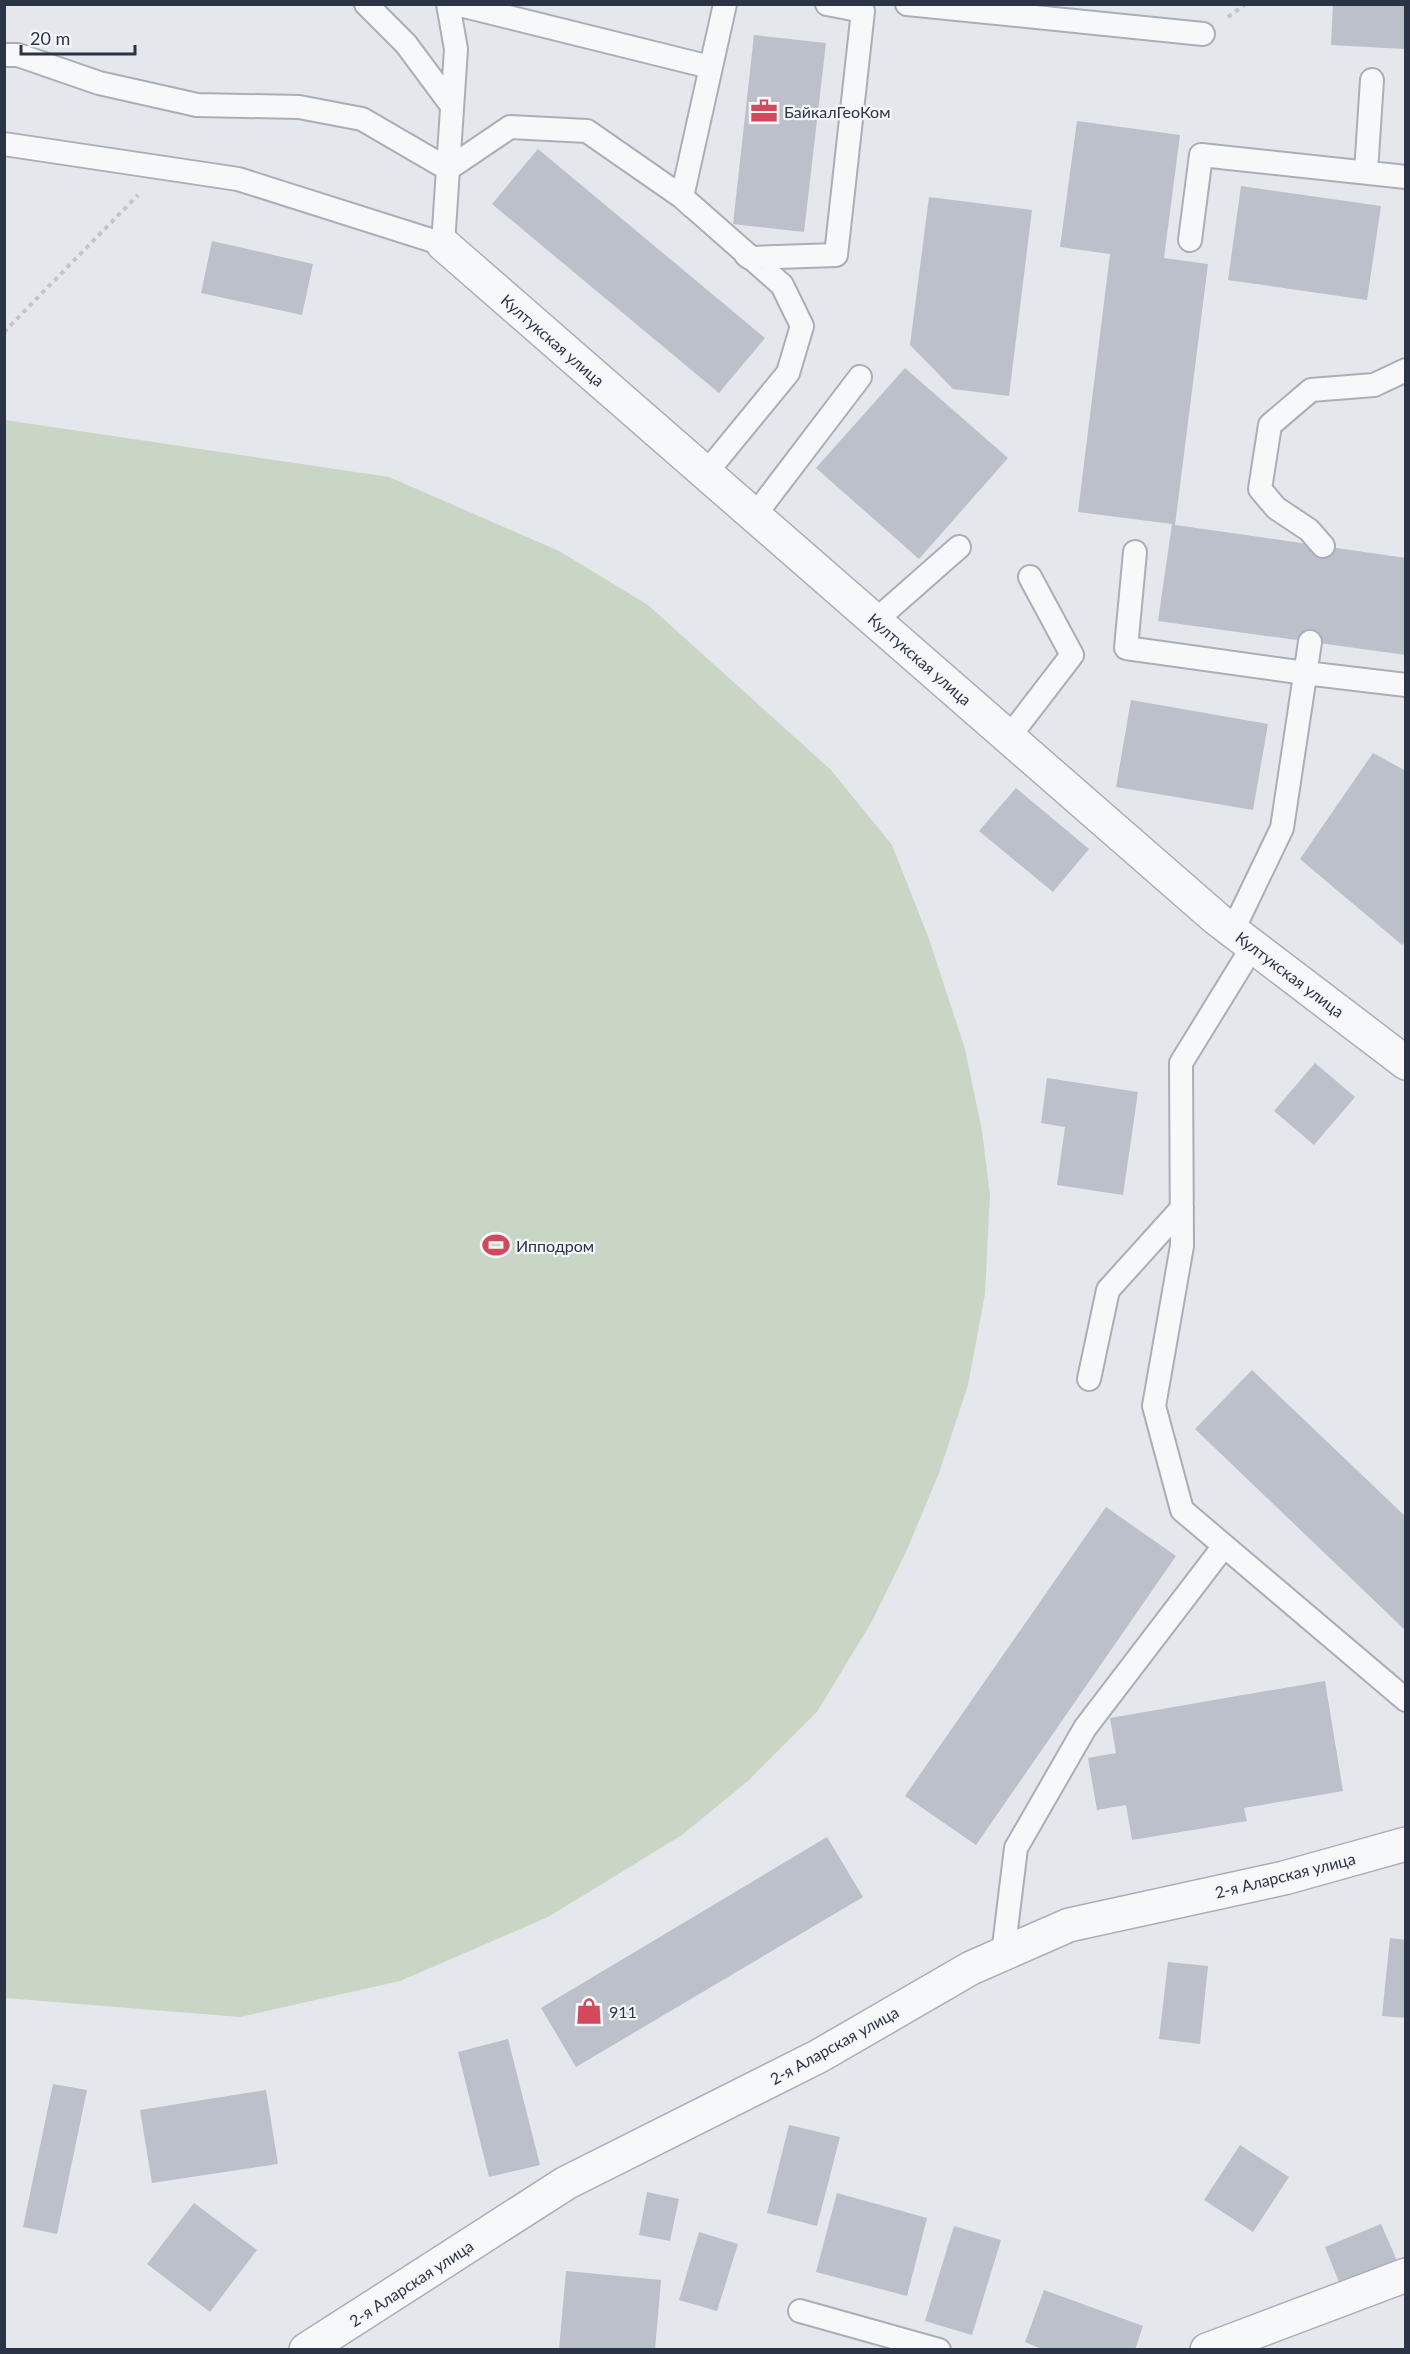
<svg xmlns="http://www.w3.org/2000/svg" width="1410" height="2354" font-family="Lato,sans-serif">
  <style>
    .green { fill: #c9d6c5 }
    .building { fill: #bbc0ca }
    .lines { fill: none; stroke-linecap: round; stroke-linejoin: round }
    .service-casing { stroke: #a9aeb7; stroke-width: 26 }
    .minor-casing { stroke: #a9aeb7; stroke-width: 36 }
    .path { stroke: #c2c5cb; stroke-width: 4; stroke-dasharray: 4.5 4.5; stroke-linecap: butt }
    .service { stroke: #f7f8fa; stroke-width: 22 }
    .minor { stroke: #f7f8fa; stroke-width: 33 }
    .labels { text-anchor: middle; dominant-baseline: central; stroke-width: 4.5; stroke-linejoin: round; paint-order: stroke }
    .poi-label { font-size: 16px; fill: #2b3445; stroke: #f4f6f9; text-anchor: start }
    .street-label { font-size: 16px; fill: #2b3445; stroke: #f4f6f9 }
  </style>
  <rect width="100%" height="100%" fill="#e4e7ec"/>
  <path class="green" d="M5,420L389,477L559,551L648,605L831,770L892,845L929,939L965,1049L982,1131L990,1195L985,1294L968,1385L939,1473L906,1552L871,1623L817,1712L748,1781L682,1835L548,1917L400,1981L240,2017L5,1998Z"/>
  <path class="building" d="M1333,4H1406L1405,49L1331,45Z
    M754,35L826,43L804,232L733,224Z
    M1077,121L1180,135L1164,258L1208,264L1175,525L1406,558V655L1158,621L1172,524L1078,512L1110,254L1060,247Z
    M538,149L765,338L719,393L492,204Z
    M1241,186L1381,206L1367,300L1228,280Z
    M929,197L1032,210L1009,396L953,389L910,345Z
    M212,241L313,264L302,315L201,293Z
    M905,368L1008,458L919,559L816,468Z
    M1131,700L1268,724L1253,810L1116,787Z
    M1373,753L1406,771V941L1402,945L1300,859Z
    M1016,788L1089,849L1053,892L979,831Z
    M1315,1063L1355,1097L1314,1145L1274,1111Z
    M1047,1078L1138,1092L1123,1195L1057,1185L1065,1127L1041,1123Z
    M1252,1370L1406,1517V1631L1195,1429Z
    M1106,1507L1176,1556L976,1845L905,1796Z
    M1325,1681L1343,1791L1244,1808L1247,1821L1132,1840L1126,1805L1097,1810L1088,1758L1116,1753L1110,1718Z
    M827,1837L863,1897L576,2067L541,2008Z
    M1390,1938L1406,1940V2018L1382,2016Z
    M1168,1962L1208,1966L1200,2044L1159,2039Z
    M508,2039L540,2165L489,2177L458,2052Z
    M53,2084L87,2090L57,2234L23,2227Z
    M266,2090L278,2164L152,2183L140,2110Z
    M789,2125L840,2137L817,2226L767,2213Z
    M1240,2145L1289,2177L1253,2232L1204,2200Z
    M647,2192L679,2199L670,2241L639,2235Z
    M837,2193L927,2218L907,2296L816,2272Z
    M194,2203L257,2250L210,2312L147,2264Z
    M1381,2224L1398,2263L1341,2287L1325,2247Z
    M954,2226L1001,2240L972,2335L925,2321Z
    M699,2232L738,2244L717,2311L679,2300Z
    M566,2271L661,2280L655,2350H559Z
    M1044,2290L1143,2326L1135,2350H1044L1025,2342Z"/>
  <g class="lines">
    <defs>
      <path id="service" d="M366,4L406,44L452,106
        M456,4L710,67
        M907,4L1203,34
        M4,55H18L99,83L197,105L299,107L362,119L448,169L510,127L587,131L682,197L782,285L802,326L788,373L706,473
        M4,144L238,179L443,244L456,49L448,4
        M1366,172L1372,80
        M693,207L682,197L725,4
        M1190,240L1201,155L1406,177
        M746,255L750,258L836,255L863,11L827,4
        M755,515L860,377
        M1323,546L1309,530L1276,508L1260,489L1270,425L1311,390L1374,385L1406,370
        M1135,552L1126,648L1305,673L1406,685
        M875,621L959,547
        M1009,737L1072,655L1030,577
        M1233,930L1282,828L1310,642
        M1253,946L1181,1063L1182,1246L1154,1406L1182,1510L1406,1700
        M1089,1379L1108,1290L1182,1208
        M1003,1954L1016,1848L1085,1728L1224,1546
        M800,2311L939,2350"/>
      <path id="minor" d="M443,244L1217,919L1406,1063
        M306,2350L566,2183L819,2056L971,1968L1069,1925L1284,1878L1406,1844
        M1207,2350L1406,2275"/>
    </defs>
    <use href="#service" class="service-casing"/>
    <use href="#minor" class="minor-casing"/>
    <path class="path" d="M1228,17L1246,4
      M4,332L138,195"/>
    <use href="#service" class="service"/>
    <use href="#minor" class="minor"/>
  </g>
  <defs>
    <symbol id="office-bare" viewBox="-9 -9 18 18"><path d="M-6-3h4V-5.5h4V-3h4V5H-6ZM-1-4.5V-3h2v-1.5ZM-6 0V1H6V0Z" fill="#d1495b" stroke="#f4f6f9" stroke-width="2.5" paint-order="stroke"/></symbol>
    <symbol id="stadium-bare" viewBox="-9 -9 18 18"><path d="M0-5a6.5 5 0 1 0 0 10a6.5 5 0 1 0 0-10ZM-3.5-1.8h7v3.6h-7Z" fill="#d1495b" stroke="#f4f6f9" stroke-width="2.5" paint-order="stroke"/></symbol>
    <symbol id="shop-bare" viewBox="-9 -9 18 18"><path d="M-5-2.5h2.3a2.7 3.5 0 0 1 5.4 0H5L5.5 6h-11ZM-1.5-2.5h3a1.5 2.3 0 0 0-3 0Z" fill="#d1495b" stroke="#f4f6f9" stroke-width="2.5" paint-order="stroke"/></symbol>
  </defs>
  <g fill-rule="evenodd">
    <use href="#office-bare" x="745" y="92" width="38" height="38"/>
    <use href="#stadium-bare" x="477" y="1226" width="38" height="38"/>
    <use href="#shop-bare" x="570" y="1992" width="38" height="38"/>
  </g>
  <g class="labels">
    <g class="poi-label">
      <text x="784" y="111">БайкалГеоКом</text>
      <text x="516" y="1245">Ипподром</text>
      <text x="609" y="2011">911</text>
    </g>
    <g class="street-label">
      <text transform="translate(553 340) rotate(41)">Култукская улица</text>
      <text transform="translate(920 659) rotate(41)">Култукская улица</text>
      <text transform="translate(1290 974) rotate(37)">Култукская улица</text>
      <text transform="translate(1285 1875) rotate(-14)">2-я Аларская улица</text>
      <text transform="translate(834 2045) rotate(-29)">2-я Аларская улица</text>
      <text transform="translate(411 2283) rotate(-33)">2-я Аларская улица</text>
    </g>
  </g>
  <rect width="1410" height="2354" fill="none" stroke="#2b3445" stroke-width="12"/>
  <path d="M21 45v9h114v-9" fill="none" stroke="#2b3445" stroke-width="3"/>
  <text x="30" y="45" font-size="18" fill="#2b3445" stroke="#f4f6f9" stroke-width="4.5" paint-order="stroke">20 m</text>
</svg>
